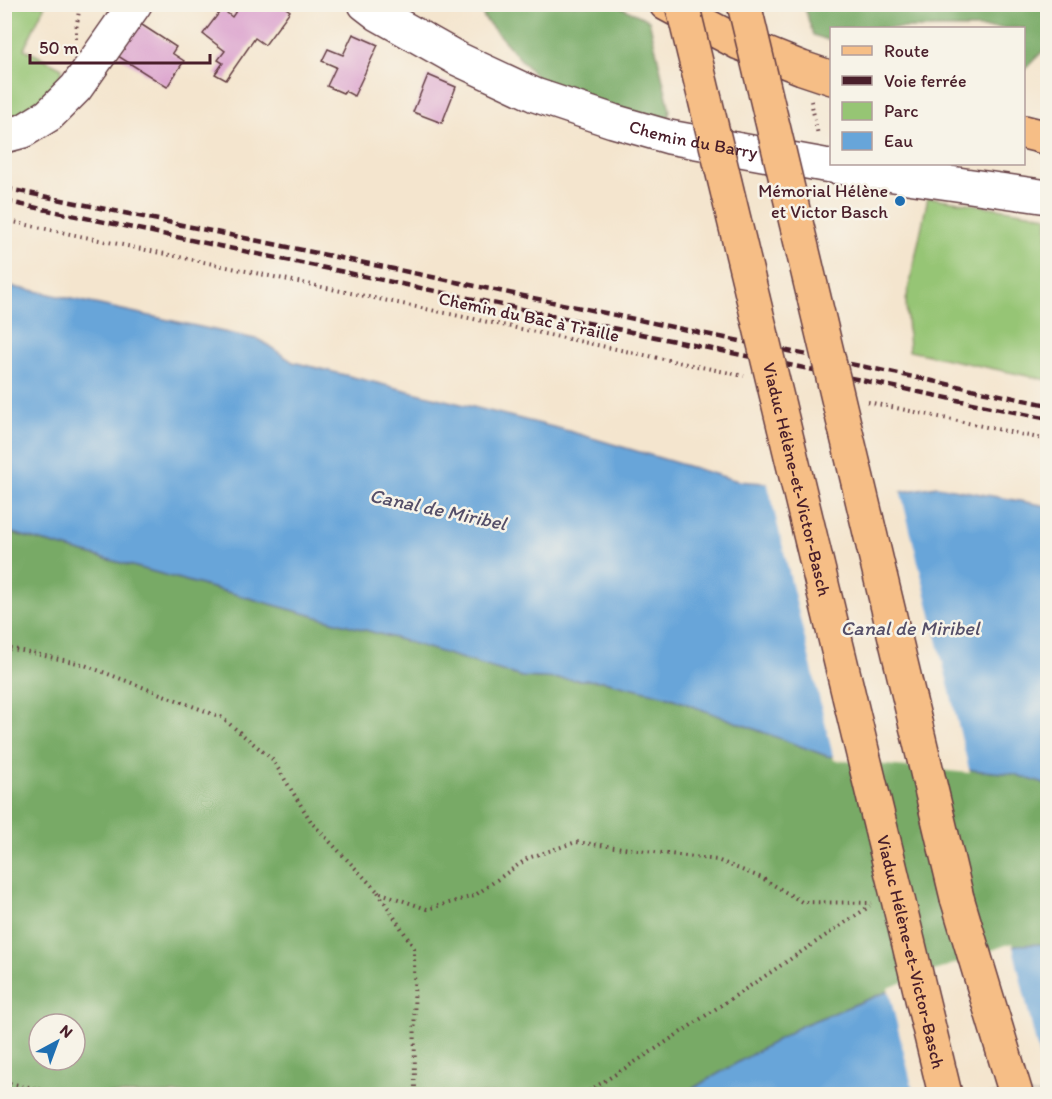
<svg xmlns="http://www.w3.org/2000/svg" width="1052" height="1099" font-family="Itim,sans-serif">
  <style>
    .green { fill: #96c574; stroke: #707250; stroke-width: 1.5 }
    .forest { fill: #78aa66; stroke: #616448; stroke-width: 1.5; fill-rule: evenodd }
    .water { fill: #67a5d9; stroke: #586282; stroke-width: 1.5 }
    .pier { fill: #f4e5ce }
    .building { fill: #dba1ce }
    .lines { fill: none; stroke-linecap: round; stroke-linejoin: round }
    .minor-casing { stroke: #643d43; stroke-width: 36 }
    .major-casing { stroke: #643d43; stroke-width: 36 }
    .highway-casing { stroke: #643d43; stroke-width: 36 }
    .path { stroke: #643d43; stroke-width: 4; stroke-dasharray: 1.5 4.5; stroke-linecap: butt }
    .minor { stroke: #fff; stroke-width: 33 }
    .major { stroke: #f6be86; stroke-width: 33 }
    .highway { stroke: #f6be86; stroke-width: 33 }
    .rail { stroke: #4a1f2b; stroke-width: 4.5; stroke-dasharray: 9 4.5; stroke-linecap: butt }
    .highway-bridge-casing { stroke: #643d43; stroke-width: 36; stroke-linecap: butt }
    .highway-bridge { stroke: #f6be86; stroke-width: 33 }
    .poi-dot { fill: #1f6fb2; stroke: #f7f3e8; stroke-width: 2 }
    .labels { text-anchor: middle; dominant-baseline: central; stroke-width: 5; stroke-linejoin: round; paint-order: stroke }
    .street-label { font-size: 18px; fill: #4a1f2b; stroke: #f7f3e8 }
    .poi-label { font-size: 18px; fill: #4a1f2b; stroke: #f7f3e8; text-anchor: end }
    .water-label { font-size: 20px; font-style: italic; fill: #544e68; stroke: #f7f3e8 }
  </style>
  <rect width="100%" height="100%" fill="#f7f3e8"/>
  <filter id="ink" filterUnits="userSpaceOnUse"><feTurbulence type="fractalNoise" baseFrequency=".0167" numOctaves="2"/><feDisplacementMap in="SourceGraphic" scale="12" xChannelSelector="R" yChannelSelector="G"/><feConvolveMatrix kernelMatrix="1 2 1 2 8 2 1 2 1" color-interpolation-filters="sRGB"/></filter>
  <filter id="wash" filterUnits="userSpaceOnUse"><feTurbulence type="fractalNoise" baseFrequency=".008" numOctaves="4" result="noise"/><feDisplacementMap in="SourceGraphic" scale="24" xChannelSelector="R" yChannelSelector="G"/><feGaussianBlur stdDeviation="1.35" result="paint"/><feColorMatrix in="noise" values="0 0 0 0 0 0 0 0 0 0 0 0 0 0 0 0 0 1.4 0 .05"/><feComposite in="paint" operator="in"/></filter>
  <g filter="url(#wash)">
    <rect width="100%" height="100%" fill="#f4e5ce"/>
    <path class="green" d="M4,5H45L24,49L62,68L59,95L4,127Z
      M928,197L1047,216V380L909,351L906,301Z"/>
    <path class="forest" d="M480,5H616L649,20L670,110L666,130L576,122L484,18Z
      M804,5H1047V47L1024,70V28H832L831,41L813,35Z
      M4,531L398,639L522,677L604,681L663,695L827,756L1014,774L1047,785V944L1016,945L884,993L803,1025L683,1094H5ZM39,1024H75V1060H39Z"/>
    <path class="water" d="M4,286L31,290L260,340L293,362L565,430L738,481L895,493L937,486L1047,506V785L1014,774L827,756L663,695L604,681L522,677L398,639L5,531Z
      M1047,944V1094H683L803,1025L884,993L1016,945Z"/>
    <path class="pier" d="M767,481L895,490L900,489L970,773L834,760Z
      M1012,943L1047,1090V1094H914L888,988Z"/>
    <g id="blocks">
      <path class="building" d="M241,4H280L290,11L265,45L255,38L226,80L215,74L223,63L218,60L225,51L203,34L222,9L232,17Z
        M139,23L176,47L172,53L184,61L167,87L118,56Z
        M353,34L378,45L354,96L345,91L343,93L327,86L336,67L322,61L328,49L343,55Z
        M428,75L456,87L442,123L413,112Z"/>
    </g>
  </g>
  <g filter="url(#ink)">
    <use href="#blocks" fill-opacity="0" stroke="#643d43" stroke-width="1.5"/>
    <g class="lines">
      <defs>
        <g id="minor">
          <path id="s1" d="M365,4L378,14L458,59L535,95L613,121L669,137L824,165L1048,197"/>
          <path d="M4,136L23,131L49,115L76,88L135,4"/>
        </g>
        <path id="major" d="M666,4L739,43L802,68L832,78
          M1024,132L1048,138"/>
        <path id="highway" d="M957,898L1016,1094"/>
      </defs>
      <use href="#minor" class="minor-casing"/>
      <use href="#major" class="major-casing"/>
      <use href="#highway" class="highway-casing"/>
      <path class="path" d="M76,39V30L80,4
        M811,101L818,135
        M4,220L744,376
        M868,402L1048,440
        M4,647L82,664L221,717L272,759L312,823L378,892L427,909L474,896L528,858L576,842L717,860L762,878L802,902L872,903
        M378,892L414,948L415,1094
        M4,1082L63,1094
        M399,1094L415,1093
        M584,1094L654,1050L870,906"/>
      <use href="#minor" class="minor"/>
      <use href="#major" class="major"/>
      <use href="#highway" class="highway"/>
      <path class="rail" d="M4,188L1048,405
        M4,201L1048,419"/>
      <defs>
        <g id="highway-bridge">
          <path id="s2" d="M682,4L945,1094"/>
          <path d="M744,4L957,898"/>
        </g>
      </defs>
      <use href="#highway-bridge" class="highway-bridge-casing"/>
      <use href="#highway-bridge" class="highway-bridge"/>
    </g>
  </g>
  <circle class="poi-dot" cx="900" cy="201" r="6"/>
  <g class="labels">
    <g class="street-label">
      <text stroke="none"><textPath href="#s1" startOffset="358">Chemin du Barry</textPath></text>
      <text transform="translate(529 317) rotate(12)">Chemin du Bac à Traille</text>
      <text stroke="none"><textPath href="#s2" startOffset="489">Viaduc Hélène-et-Victor-Basch</textPath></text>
      <text stroke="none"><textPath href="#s2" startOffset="975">Viaduc Hélène-et-Victor-Basch</textPath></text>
    </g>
    <g class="poi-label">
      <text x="888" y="191">Mémorial Hélène<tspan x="888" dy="21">et Victor Basch</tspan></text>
    </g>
    <g class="water-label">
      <text transform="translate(438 509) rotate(12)">Canal de Miribel</text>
      <text x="910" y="628">Canal de Miribel</text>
    </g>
  </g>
  <rect width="1052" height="1099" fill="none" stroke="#f7f3e8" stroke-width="24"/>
  <rect x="830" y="27" width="195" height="138" fill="#f7f3e8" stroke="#b29e9c" stroke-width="1.5"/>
  <rect x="842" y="46" width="30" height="9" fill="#f6be86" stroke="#b29e9c" stroke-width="1.5"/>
  <text x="884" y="57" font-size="18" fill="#4a1f2b">Route</text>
  <rect x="842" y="76" width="30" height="9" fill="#4a1f2b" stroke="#b29e9c" stroke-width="1.5"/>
  <text x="884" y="87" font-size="18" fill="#4a1f2b">Voie ferrée</text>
  <rect x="842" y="102" width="30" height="18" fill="#96c574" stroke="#b29e9c" stroke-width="1.5"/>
  <text x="884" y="117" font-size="18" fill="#4a1f2b">Parc</text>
  <rect x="842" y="132" width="30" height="18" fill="#67a5d9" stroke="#b29e9c" stroke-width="1.5"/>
  <text x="884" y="147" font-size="18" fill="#4a1f2b">Eau</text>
  <g transform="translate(57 1042) rotate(41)"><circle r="28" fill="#f7f3e8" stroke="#b29e9c" stroke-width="1.5"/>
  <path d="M0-4.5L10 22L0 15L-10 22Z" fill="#1f6fb2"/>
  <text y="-9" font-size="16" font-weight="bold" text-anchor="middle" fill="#4a1f2b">N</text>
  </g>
  <path d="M30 54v9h180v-9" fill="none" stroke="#4a1f2b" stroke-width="3"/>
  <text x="39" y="54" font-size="18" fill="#4a1f2b" stroke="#f7f3e8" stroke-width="4.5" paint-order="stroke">50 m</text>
</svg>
